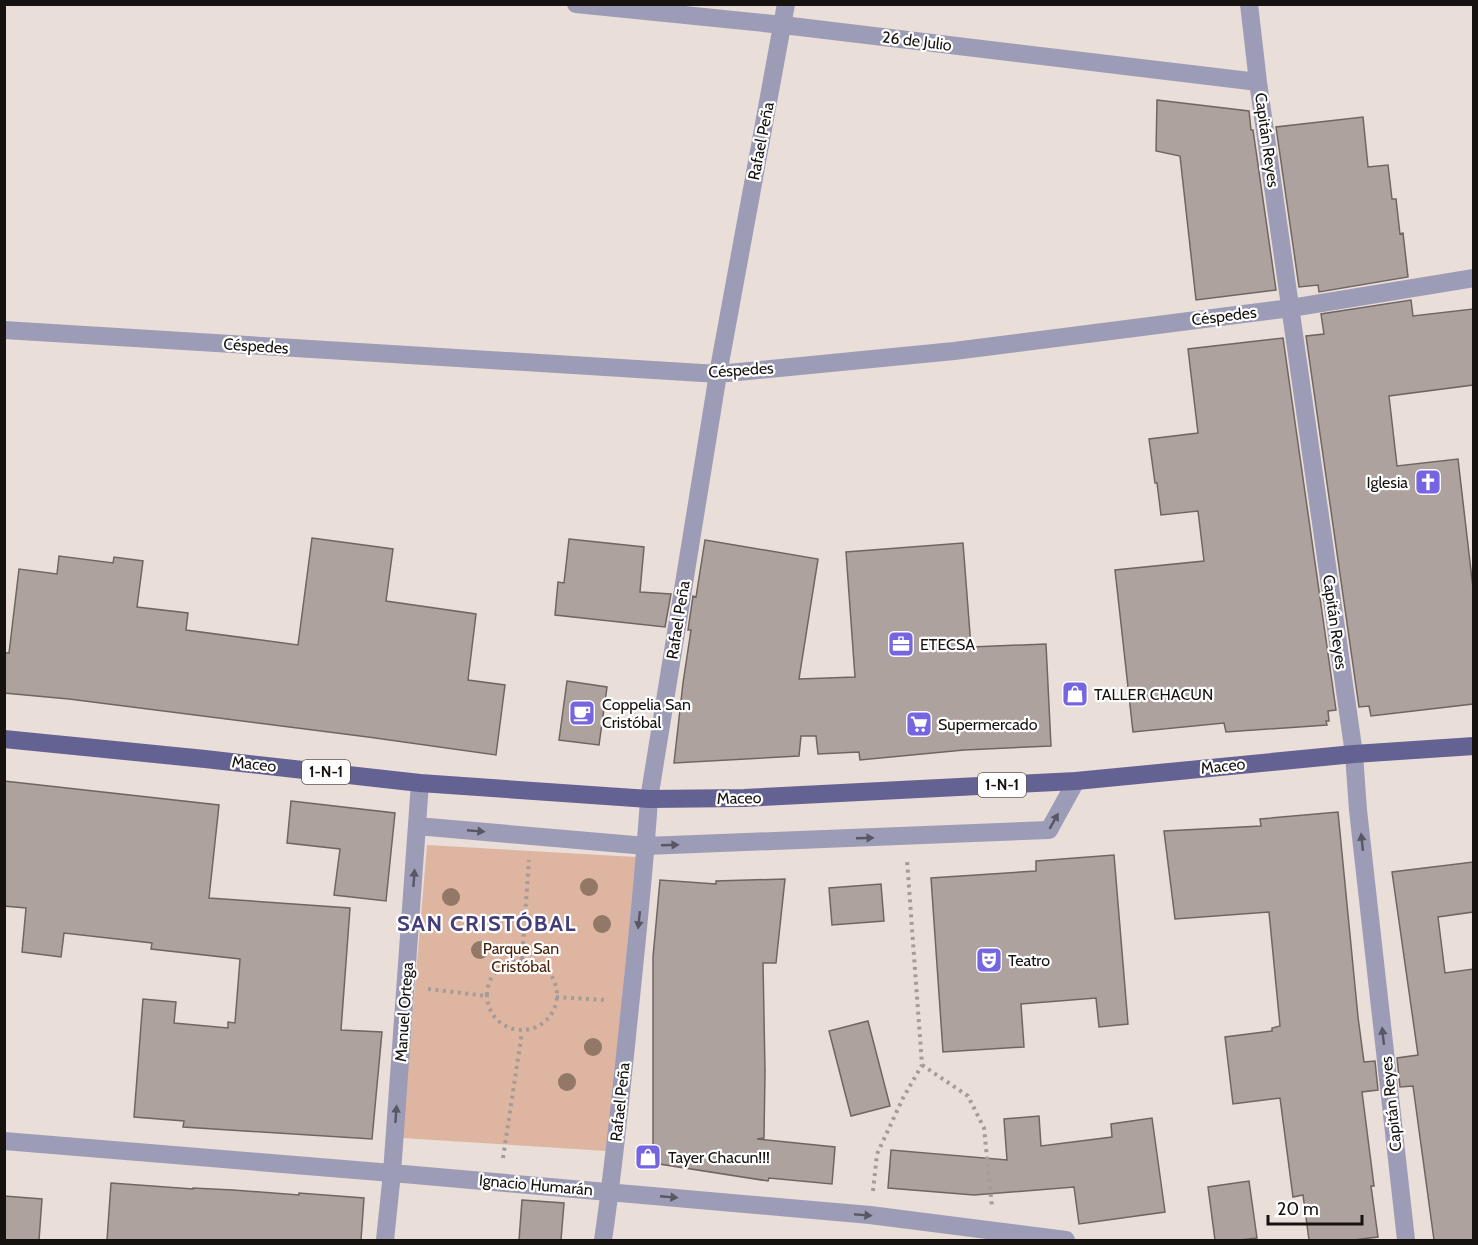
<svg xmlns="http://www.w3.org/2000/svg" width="1478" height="1245" font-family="Cabin,sans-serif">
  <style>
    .green { fill: #deb5a1 }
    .building { fill: #ada29d; stroke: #706661; stroke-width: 1.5 }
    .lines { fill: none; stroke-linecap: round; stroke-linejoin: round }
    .path { stroke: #a59b97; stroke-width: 4; stroke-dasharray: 3 4.5; stroke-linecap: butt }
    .minor { stroke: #9c9cb7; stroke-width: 18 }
    .major { stroke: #646292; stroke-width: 18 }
    .tree { fill: #937767 }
    .oneway { fill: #595764 }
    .labels { text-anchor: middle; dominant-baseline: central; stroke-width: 4.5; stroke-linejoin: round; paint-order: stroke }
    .shield { fill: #fff; stroke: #5c5958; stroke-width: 1.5 }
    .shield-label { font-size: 15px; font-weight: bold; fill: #161210 }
    .street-label { font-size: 16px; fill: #161210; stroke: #fff }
    .poi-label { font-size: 16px; fill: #161210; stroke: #fff; text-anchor: start }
    .park-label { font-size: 16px; fill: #4b220a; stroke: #fff }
    .district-label { font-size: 22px; font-weight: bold; letter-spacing: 1.5px; fill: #433d79; stroke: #fff }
  </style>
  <rect width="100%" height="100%" fill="#eaded8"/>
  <path class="green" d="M427,845L636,857L607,1151L402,1138Z"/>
  <path class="building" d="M1157,100L1249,111L1251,130H1253L1276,290L1196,300L1180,156L1156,151Z
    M1363,117L1368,167L1388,165L1392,199H1396L1400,234L1403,233L1408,277L1319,292L1318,285L1299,287L1276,127Z
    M1411,300L1413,316L1473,309V385L1389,396L1397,466L1458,459L1473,588V704L1371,716L1369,706L1359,707L1306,336L1324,334L1321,314Z
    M1283,338L1336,710L1328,711L1329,721H1326L1327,725L1226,732L1224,723L1133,732L1115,570L1204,561L1198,511L1161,515L1157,483H1155L1149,439L1198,433L1188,349Z
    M312,538L393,549L386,601L476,614L468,680L505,685L496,755L368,737L69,699L4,693V653H9L19,569L57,574L59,556L113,563L114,557L143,561L137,607L188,613L186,630L298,645Z
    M569,539L644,547L640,592L671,594L665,627L555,615L558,582L564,583Z
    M705,540L818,559L799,679L855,677L846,552L963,543L971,647L1046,644L1051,746L964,750L860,760L859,752L818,754L816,736H801L799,756L674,763L683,683L691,630H688L693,596L696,597Z
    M567,681L607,687L599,745L559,740Z
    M4,781L219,805L209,898L350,908L341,1030L382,1032L372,1139L183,1127L184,1121L134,1117L143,999L176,1002L174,1023L228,1028V1022L235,1023L240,959L151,949L152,943L64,933L61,957L22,952L26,908L4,906Z
    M291,801L395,813L386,901L334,895L340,849L287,843Z
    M1338,812L1358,1017L1364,1062L1375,1061L1378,1090L1362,1092L1374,1186H1371L1378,1237L1353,1240H1309L1303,1195L1293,1197L1280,1098L1233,1104L1225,1037L1272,1031V1028L1280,1026L1269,912L1175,919L1164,831L1261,826L1260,819Z
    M1114,855L1128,1024L1099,1027L1096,998L1021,1004L1024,1047L943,1052L931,878L1036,871V861Z
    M1473,862V912L1438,917L1445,973L1473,969V1240H1434L1413,1086L1400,1087L1397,1058L1418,1055L1392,872Z
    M785,879L776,963H763L765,1071L764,1138L757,1139L835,1147L832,1184L769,1178L768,1181L653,1163V957L660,880L716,884V881Z
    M881,884L884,921L832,925L829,888Z
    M868,1021L890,1106L851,1116L829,1031Z
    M1039,1116L1041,1146L1112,1137L1111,1124L1152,1118L1165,1212L1079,1224L1074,1187L974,1195L888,1188L891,1150L1007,1160L1004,1119Z
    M1249,1181L1257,1238L1240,1240H1215L1208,1187Z
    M111,1183L193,1189V1188L233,1190L299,1195V1193L364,1198L361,1240H107Z
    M4,1196L42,1199L39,1240H4Z
    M522,1200L564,1203L561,1240H519Z"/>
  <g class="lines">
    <path class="path" d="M522,959L529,860
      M487 995a35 35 0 1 1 70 0a35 35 0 1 1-70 0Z
      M428,989L487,996
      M556,997L606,1000
      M922,1065L968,1096L984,1128L992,1207
      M503,1158L522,1032
      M873,1191L877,1154L903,1098L922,1065L907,860"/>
    <path class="minor" d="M576,4L783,25L1258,82
      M1249,4L1258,82L1354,754L1358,810L1406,1240
      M4,330L718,374L954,351L1291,308L1474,278
      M417,826L646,846L1049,830L1076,781
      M4,1141L392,1173L870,1215L1066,1240
      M385,1240L392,1173L420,783
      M603,1240C613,1173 620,1104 627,1036C635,957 644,878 649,799L718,374L786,4"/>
    <path class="major" d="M4,739L205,759L420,783L649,799L744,798L1076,781L1354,754L1474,746"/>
  </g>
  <g class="tree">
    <circle cx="589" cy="887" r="9"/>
    <circle cx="451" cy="897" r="9"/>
    <circle cx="602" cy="924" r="9"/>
    <circle cx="480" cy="950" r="9"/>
    <circle cx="593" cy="1047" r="9"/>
    <circle cx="567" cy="1082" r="9"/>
  </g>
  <defs><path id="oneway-solid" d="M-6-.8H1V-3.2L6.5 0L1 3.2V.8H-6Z" transform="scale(1.5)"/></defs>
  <g class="oneway">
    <use href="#oneway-solid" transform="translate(1054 821) rotate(-61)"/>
    <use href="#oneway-solid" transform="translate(476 831) rotate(5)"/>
    <use href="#oneway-solid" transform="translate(865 838) rotate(-2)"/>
    <use href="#oneway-solid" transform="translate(1362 842) rotate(-96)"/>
    <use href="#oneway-solid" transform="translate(670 845) rotate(-2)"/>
    <use href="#oneway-solid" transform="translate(414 878) rotate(-86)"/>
    <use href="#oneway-solid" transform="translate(639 920) rotate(96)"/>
    <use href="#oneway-solid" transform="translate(1383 1036) rotate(-96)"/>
    <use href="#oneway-solid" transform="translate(396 1114) rotate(-86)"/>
    <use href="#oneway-solid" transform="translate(669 1197) rotate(5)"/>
    <use href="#oneway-solid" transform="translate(863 1215) rotate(5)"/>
  </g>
  <defs>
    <symbol id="church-square" viewBox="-11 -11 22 22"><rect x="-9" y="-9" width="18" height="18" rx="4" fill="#7665e0" stroke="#fff"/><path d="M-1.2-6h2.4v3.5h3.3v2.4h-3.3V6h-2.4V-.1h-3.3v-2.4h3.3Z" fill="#fff"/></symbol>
    <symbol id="office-square" viewBox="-11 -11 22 22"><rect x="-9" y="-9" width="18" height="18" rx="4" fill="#7665e0" stroke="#fff"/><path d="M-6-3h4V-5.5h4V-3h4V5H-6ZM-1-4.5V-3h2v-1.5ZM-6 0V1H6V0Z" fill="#fff"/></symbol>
    <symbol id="shop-square" viewBox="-11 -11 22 22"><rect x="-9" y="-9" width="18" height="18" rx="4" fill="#7665e0" stroke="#fff"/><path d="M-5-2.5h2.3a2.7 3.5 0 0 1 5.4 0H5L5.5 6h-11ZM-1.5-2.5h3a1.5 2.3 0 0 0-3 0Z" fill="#fff"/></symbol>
    <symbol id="cafe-square" viewBox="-11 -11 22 22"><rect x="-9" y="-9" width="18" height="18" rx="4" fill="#7665e0" stroke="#fff"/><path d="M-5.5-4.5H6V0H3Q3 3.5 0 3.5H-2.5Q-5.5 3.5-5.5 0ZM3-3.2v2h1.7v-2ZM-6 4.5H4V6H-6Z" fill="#fff"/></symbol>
    <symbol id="supermarket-square" viewBox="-11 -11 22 22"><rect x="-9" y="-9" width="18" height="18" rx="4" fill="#7665e0" stroke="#fff"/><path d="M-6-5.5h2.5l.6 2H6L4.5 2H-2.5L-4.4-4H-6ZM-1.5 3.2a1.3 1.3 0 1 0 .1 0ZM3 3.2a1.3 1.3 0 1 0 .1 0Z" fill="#fff"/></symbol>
    <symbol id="theatre-square" viewBox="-11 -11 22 22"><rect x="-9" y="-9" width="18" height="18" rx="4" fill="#7665e0" stroke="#fff"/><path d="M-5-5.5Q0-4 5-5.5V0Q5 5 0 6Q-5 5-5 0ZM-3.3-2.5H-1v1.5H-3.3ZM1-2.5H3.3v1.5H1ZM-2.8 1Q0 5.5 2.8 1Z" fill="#fff"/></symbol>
  </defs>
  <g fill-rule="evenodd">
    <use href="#church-square" x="1413" y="467" width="30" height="30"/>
    <use href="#office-square" x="886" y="629" width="30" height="30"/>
    <use href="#shop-square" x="1060" y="679" width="30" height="30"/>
    <use href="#cafe-square" x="567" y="698" width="30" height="30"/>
    <use href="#supermarket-square" x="904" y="709" width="30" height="30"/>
    <use href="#theatre-square" x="974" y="945" width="30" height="30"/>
    <use href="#shop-square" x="633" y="1142" width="30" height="30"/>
  </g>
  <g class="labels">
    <g class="shield">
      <rect x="302" y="760" width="48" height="24" rx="4.5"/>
      <rect x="978" y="773" width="48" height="24" rx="4.5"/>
    </g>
    <g class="shield-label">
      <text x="326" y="772">1-N-1</text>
      <text x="1002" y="785">1-N-1</text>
    </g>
    <g class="street-label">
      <text transform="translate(917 41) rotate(7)">26 de Julio</text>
      <text transform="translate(1267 140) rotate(82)">Capitán Reyes</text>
      <text transform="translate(761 141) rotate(-79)">Rafael Peña</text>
      <text transform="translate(1224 316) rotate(-7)">Céspedes</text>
      <text transform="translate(256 346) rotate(4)">Céspedes</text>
      <text transform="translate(741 370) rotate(-4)">Céspedes</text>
      <text transform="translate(678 620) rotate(-81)">Rafael Peña</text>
      <text transform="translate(1335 622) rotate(82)">Capitán Reyes</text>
      <text transform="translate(254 764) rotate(6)">Maceo</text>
      <text transform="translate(1223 766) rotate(-6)">Maceo</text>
      <text transform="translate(739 798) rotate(-1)">Maceo</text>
      <text transform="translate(404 1012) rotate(-86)">Manuel Ortega</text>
      <text transform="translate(620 1102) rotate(-84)">Rafael Peña</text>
      <text transform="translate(1391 1104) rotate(-96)">Capitán Reyes</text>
      <text transform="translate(536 1185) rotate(5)">Ignacio Humarán</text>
    </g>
    <g class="poi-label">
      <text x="1408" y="482" text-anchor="end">Iglesia</text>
      <text x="920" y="644">ETECSA</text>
      <text x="1094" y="694">TALLER CHACUN</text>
      <text x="602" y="704">Coppelia San<tspan x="602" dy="18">Cristóbal</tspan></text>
      <text x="938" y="724">Supermercado</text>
      <text x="1008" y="960">Teatro</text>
      <text x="668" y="1157">Tayer Chacun!!!</text>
    </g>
    <g class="park-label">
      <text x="521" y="948">Parque San<tspan x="521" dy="18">Cristóbal</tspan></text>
    </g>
    <g class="district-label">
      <text x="487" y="923">SAN CRISTÓBAL</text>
    </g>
  </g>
  <rect width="1478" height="1245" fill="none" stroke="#161210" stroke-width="12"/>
  <path d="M1268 1215v9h94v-9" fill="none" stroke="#161210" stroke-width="3"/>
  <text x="1277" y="1215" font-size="18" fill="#161210" stroke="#ffffff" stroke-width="4.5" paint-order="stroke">20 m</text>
</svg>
